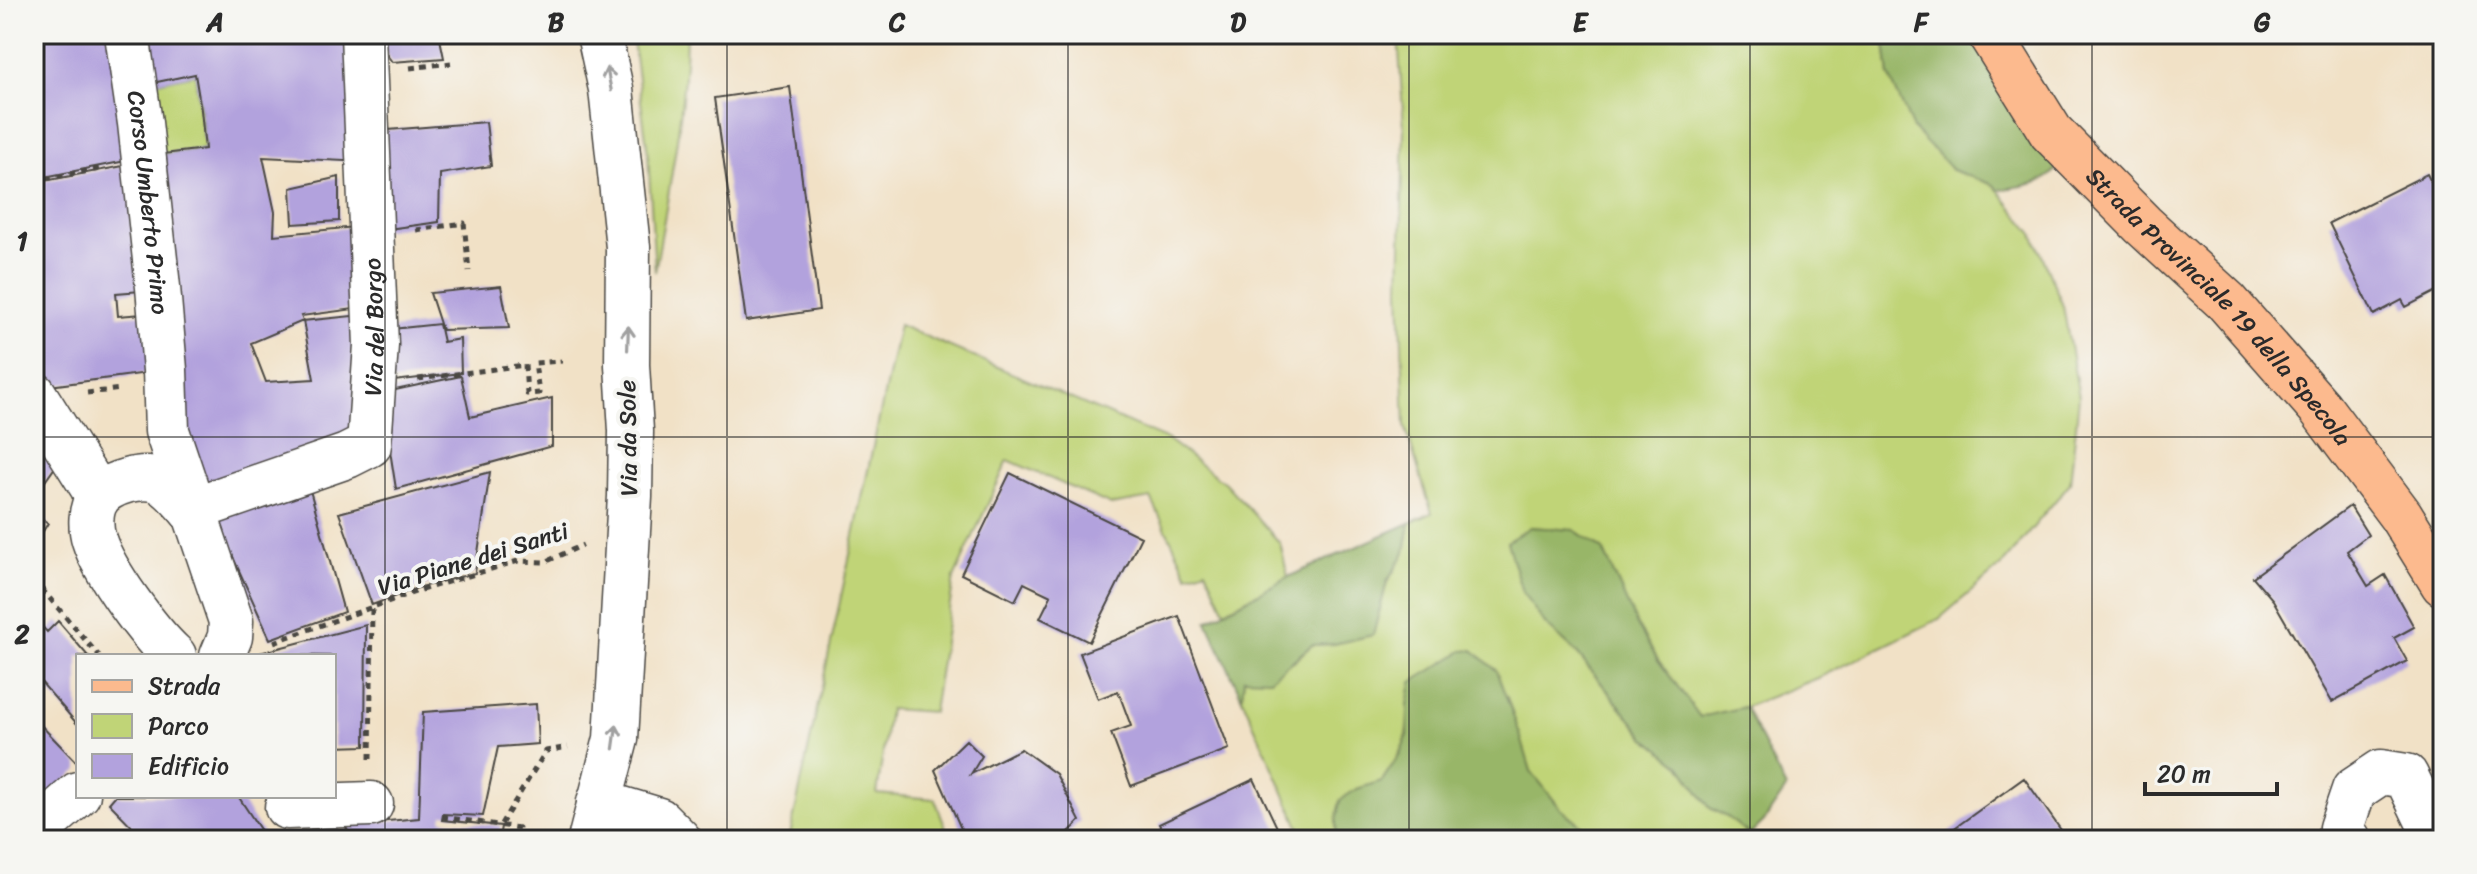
<svg xmlns="http://www.w3.org/2000/svg" width="2477" height="874" font-family="Sriracha,sans-serif">
  <style>
    .green { fill: #c0d477; stroke: #768051; stroke-width: 2 }
    .forest { fill: #98b668; stroke: #62704a; stroke-width: 2 }
    .building { fill: #b2a2dd; fill-rule: evenodd }
    .lines { fill: none; stroke-linecap: round; stroke-linejoin: round }
    .minor-casing { stroke: #494642; stroke-width: 47 }
    .major-casing { stroke: #494642; stroke-width: 47 }
    .path { stroke: #494642; stroke-width: 5; stroke-dasharray: 6 6; stroke-linecap: butt }
    .minor { stroke: #fff; stroke-width: 44 }
    .major { stroke: #fcba8e; stroke-width: 44 }
    .oneway { stroke: #a0a0a0 }
    .grid { fill: none; stroke: #2b2b2b; stroke-width: 2; stroke-opacity: 0.55 }
    .labels { text-anchor: middle; dominant-baseline: central; stroke-width: 8; stroke-linejoin: round; paint-order: stroke }
    .street-label { font-size: 24px; fill: #2b2b2b; stroke: #f6f6f2 }
    .neatline { fill: none; stroke: #2b2b2b; stroke-width: 3 }
    .grid-label { font-size: 26px; text-anchor: middle; font-weight: bold; fill: #2b2b2b }
  </style>
  <rect width="100%" height="100%" fill="#f6f6f2"/>
  <filter id="ink" filterUnits="userSpaceOnUse"><feTurbulence type="fractalNoise" baseFrequency=".0125" numOctaves="2"/><feDisplacementMap in="SourceGraphic" scale="16" xChannelSelector="R" yChannelSelector="G"/><feConvolveMatrix kernelMatrix="1 2 1 2 8 2 1 2 1" color-interpolation-filters="sRGB"/></filter>
  <filter id="wash" filterUnits="userSpaceOnUse"><feTurbulence type="fractalNoise" baseFrequency=".006" numOctaves="4" result="noise"/><feDisplacementMap in="SourceGraphic" scale="32" xChannelSelector="R" yChannelSelector="G"/><feGaussianBlur stdDeviation="1.8" result="paint"/><feColorMatrix in="noise" values="0 0 0 0 0 0 0 0 0 0 0 0 0 0 0 0 0 1.4 0 .05"/><feComposite in="paint" operator="in"/></filter>
  <g filter="url(#wash)">
    <rect width="100%" height="100%" fill="#f1e1c6"/>
    <path class="green" d="M632,34H686C685,114 668,193 655,272L648,154Z
      M1398,34H1884L1889,76L1951,170L1994,185L2033,234L2063,306L2079,397L2070,483L2002,565L1939,619L1818,678L1745,707L1700,717L1658,660L1636,625L1603,550L1574,530L1530,527L1545,624L1576,652L1646,738L1680,765L1710,808L1729,818L1755,840H1599L1561,809L1531,771L1507,697L1463,651L1441,666L1408,704C1408,744 1404,748 1382,781L1357,789L1336,820V840H1305L1242,698L1244,678L1294,661L1312,645L1334,644L1373,635L1387,582L1405,552L1410,523L1432,513L1405,426L1400,289L1404,128Z
      M195,74L205,149L146,156L138,86Z
      M899,325L1168,440L1225,483L1280,543L1288,577L1225,611L1206,569L1188,575L1151,498L1111,505L1008,460L954,578L933,712L889,709L877,794L935,799L950,840H789Z"/>
    <path class="forest" d="M1884,34H1973L2058,166C2048,186 2018,186 1998,190L1994,185L1952,170L1913,129L1889,76Z
      M1410,523L1405,552L1387,582L1373,635L1334,644L1312,645L1270,679L1244,678L1242,698L1207,621L1288,577Z
      M1530,527L1574,530L1603,550L1637,625L1658,660L1700,717L1745,707L1786,789L1764,821L1750,835L1729,818L1710,808L1680,765L1646,738L1576,652L1545,624L1522,592L1507,542Z
      M1473,650L1496,670L1520,734L1531,771L1561,809L1599,840H1336V820L1340,800L1357,789L1382,781L1400,754L1408,735V704L1412,682L1463,651Z"/>
    <g id="blocks">
      <path class="building" d="M34,34H125L141,158L34,179Z
        M130,34H360L365,162L263,157L275,212L274,235L355,227L362,308L301,316L303,321L251,343L266,382L314,379L303,321L372,314L368,443L198,491L146,156L205,149L201,110L195,74L138,86Z
        M372,34H439L444,58L392,62Z
        M790,87L819,310L746,321L715,98Z
        M486,122L491,166L440,174L439,222L373,231L376,131Z
        M144,162L163,371L34,388V183ZM141,291L143,314L118,316L116,293Z
        M2427,174L2443,206V288L2406,307L2402,300L2374,315L2329,223Z
        M339,177V221L293,224L291,188Z
        M501,286L509,328L442,330L430,293Z
        M439,324L443,342L460,339L461,373L386,382L383,330Z
        M461,376L470,417L552,398V446L396,489L381,393Z
        M34,402L67,450L34,497Z
        M490,472L475,573L417,588L372,605L339,513Z
        M1010,473L1141,537L1089,642L1040,618L1051,596L1024,583L1015,601L961,574Z
        M306,476L344,612L270,639L213,513Z
        M2350,506L2368,535L2347,551L2368,586L2385,575L2414,627L2394,638L2407,661L2332,702L2273,600L2253,577Z
        M34,513L48,523L39,538L34,535Z
        M1179,616L1229,749L1131,786L1111,733L1131,726L1118,691L1098,699L1080,653Z
        M34,618L47,632L58,621L88,656H78V725L34,674Z
        M366,625L365,746L334,747V656L252,655Z
        M536,704L538,744L498,747L483,816L443,814L442,820L501,826L499,840H352L345,825L419,818L423,712Z
        M34,718L78,764V770L34,809Z
        M966,740L982,756L971,774L1021,749L1056,774L1080,821L1061,840H966L935,770Z
        M2024,778L2068,840H1938Z
        M1254,779L1283,840H1167L1159,824Z
        M115,796H238L267,840H145L109,803Z"/>
    </g>
  </g>
  <g filter="url(#ink)">
    <use href="#blocks" fill-opacity="0" stroke="#494642" stroke-width="2"/>
    <g class="lines">
      <defs>
        <g id="minor">
          <path id="s1" d="M127,34L140,123L158,287L165,370L167,431L231,621L230,637L222,656"/>
          <path d="M34,394L98,496"/>
          <path id="s2" d="M191,510L347,456L369,445L376,345L363,34"/>
          <path d="M174,656C149,633 104,572 94,540C90,527 90,509 98,498C107,483 144,473 160,481C172,487 182,500 191,510"/>
          <path d="M599,802L659,820L679,840"/>
          <path d="M287,807L371,804"/>
          <path d="M34,833L78,794"/>
          <path d="M590,840L616,739L630,496L631,431L627,365L628,247L611,89L599,34"/>
          <path d="M2349,840L2341,828L2354,790L2381,772L2406,776L2437,840"/>
        </g>
        <g id="major">
          <path id="s3" d="M1990,34L2051,132L2143,225L2227,302L2320,408L2401,516L2443,584"/>
        </g>
      </defs>
      <use href="#minor" class="minor-casing"/>
      <use href="#major" class="major-casing"/>
      <path class="path" d="M410,68L451,63
        M34,181L100,169
        M416,230L464,223L469,271
        M418,379L525,365L527,394L539,393L535,363L562,361
        M87,393L121,389
        M34,580L99,656
        M274,642L418,591L518,561L545,562L583,545
        M370,759L372,608
        M442,817L519,828L518,840
        M501,824L546,751L568,747"/>
      <use href="#minor" class="minor"/>
      <use href="#major" class="major"/>
    </g>
    <defs><path id="oneway-shaft" d="M-6 0H5M1.5-3L5.5 0L1.5 3" fill="none" stroke-width="1.6" stroke-linecap="round" stroke-linejoin="round" transform="scale(2)"/></defs>
    <g class="oneway">
      <use href="#oneway-shaft" transform="translate(609 79) rotate(-101)"/>
      <use href="#oneway-shaft" transform="translate(628 338) rotate(-88)"/>
      <use href="#oneway-shaft" transform="translate(615 737) rotate(-82)"/>
    </g>
  </g>
  <path class="grid" d="M385,34V840M727,34V840M1068,34V840M1409,34V840M1750,34V840M2092,34V840M34,437H2443"/>
  <g class="labels">
    <g class="street-label">
      <text stroke="none"><textPath href="#s1" startOffset="170">Corso Umberto Primo</textPath></text>
      <text stroke="none"><textPath href="#s3" startOffset="358">Strada Provinciale 19 della Specola</textPath></text>
      <text stroke="none"><textPath href="#s2" startOffset="308">Via del Borgo</textPath></text>
      <text transform="translate(628 438) rotate(-91)">Via da Sole</text>
      <text transform="translate(473 559) rotate(-17)">Via Piane dei Santi</text>
    </g>
  </g>
  <rect width="2477" height="874" fill="none" stroke="#f6f6f2" stroke-width="88"/>
  <rect x="76" y="654" width="260" height="144" fill="#f6f6f2" stroke="#a5a5a2" stroke-width="2"/>
  <rect x="92" y="680" width="40" height="12" fill="#fcba8e" stroke="#a5a5a2" stroke-width="2"/>
  <text x="148" y="694" font-size="24" fill="#2b2b2b">Strada</text>
  <rect x="92" y="714" width="40" height="24" fill="#c0d477" stroke="#a5a5a2" stroke-width="2"/>
  <text x="148" y="734" font-size="24" fill="#2b2b2b">Parco</text>
  <rect x="92" y="754" width="40" height="24" fill="#b2a2dd" stroke="#a5a5a2" stroke-width="2"/>
  <text x="148" y="774" font-size="24" fill="#2b2b2b">Edificio</text>
  <path d="M2145 782v12h132v-12" fill="none" stroke="#2b2b2b" stroke-width="4"/>
  <text x="2157" y="782" font-size="24" fill="#2b2b2b" stroke="#f6f6f2" stroke-width="6" paint-order="stroke">20 m</text>
  <rect x="44" y="44" width="2389" height="786" class="neatline"/>
  <g class="grid-label">
    <text x="215" y="31">A</text>
    <text x="556" y="31">B</text>
    <text x="897" y="31">C</text>
    <text x="1238" y="31">D</text>
    <text x="1580" y="31">E</text>
    <text x="1921" y="31">F</text>
    <text x="2262" y="31">G</text>
    <text x="22" y="250">1</text>
    <text x="22" y="643">2</text>
  </g>
</svg>
